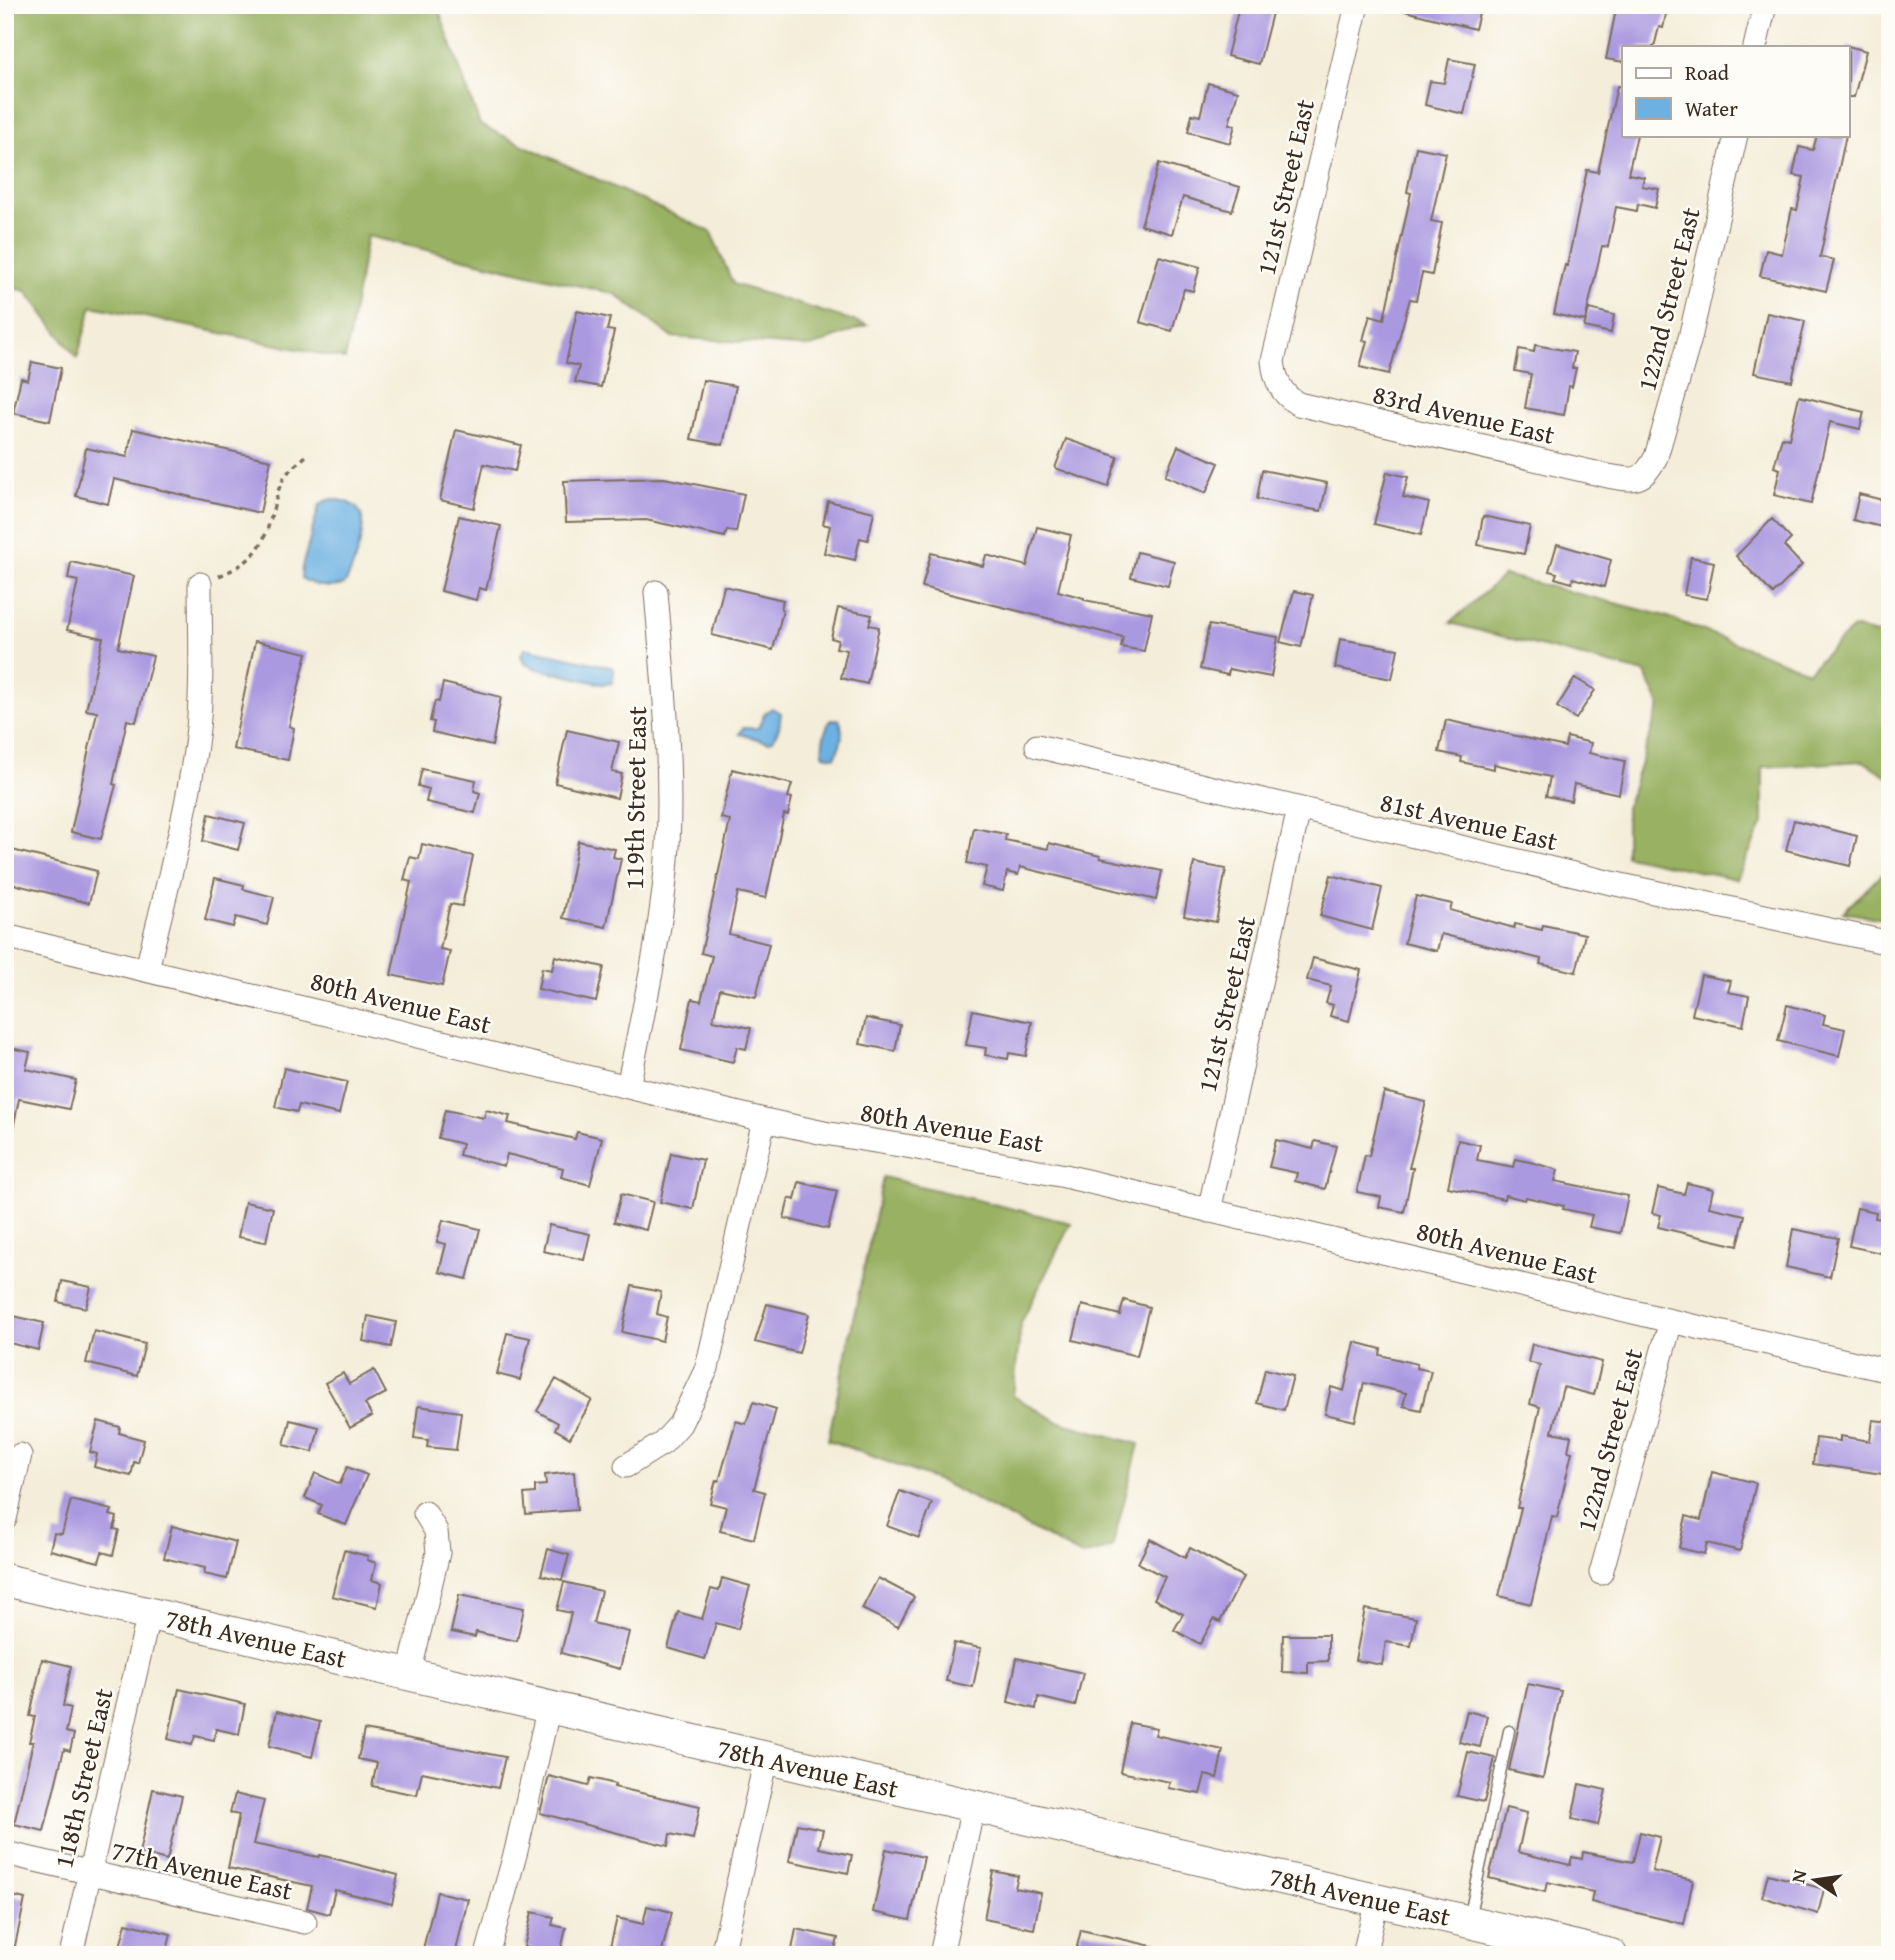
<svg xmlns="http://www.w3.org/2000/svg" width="1895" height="1960" font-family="'Gentium Book Plus',serif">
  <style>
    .forest { fill: #98b162; stroke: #6a6e40; stroke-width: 2 }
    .water { fill: #6cb1e2; stroke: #546e80; stroke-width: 2 }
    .building { fill: #aa99e0 }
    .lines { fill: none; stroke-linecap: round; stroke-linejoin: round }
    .lane-casing { stroke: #7c6e5f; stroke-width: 13 }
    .street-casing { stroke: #7c6e5f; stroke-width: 25 }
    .secondary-casing { stroke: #7c6e5f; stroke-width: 34 }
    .path { stroke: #7c6e5f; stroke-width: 3.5; stroke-dasharray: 5 5; stroke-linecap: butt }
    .lane { stroke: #fff; stroke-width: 10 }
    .street { stroke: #fff; stroke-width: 23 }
    .secondary { stroke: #fff; stroke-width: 32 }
    .labels { text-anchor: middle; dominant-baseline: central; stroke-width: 5; stroke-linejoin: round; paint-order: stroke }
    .street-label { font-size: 26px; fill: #3b2a1e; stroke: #fdfcf7 }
  </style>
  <rect width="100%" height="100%" fill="#fdfcf7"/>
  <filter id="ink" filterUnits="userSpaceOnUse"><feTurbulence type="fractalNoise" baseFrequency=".0143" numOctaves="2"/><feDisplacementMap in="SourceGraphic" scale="14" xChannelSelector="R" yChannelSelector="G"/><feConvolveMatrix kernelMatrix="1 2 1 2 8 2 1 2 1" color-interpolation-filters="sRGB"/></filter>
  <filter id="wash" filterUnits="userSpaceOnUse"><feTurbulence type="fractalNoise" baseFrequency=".00686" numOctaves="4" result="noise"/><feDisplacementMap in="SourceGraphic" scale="28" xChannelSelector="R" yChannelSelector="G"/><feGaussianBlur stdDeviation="1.57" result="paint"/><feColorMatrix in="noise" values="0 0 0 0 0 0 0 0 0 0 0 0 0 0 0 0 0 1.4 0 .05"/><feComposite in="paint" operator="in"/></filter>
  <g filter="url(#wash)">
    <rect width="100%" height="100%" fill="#f4edd9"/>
    <path class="forest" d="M5,5H437L480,125L711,232L733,284L867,325L811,347L672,337L615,294L367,236L345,359L92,306L77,358L26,291L5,286Z
      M1504,575L1662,615L1808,671L1853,628L1890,637V778L1863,761L1763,767V823L1737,879L1626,856V808L1660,705L1645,673L1450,623Z
      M1890,863V920L1843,912L1889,867Z
      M883,1177L1071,1223L1021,1323L1013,1396L1059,1422L1139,1444L1112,1548L1082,1556L942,1482L828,1440Z"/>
    <path class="water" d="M333,499C370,503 365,526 357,554C353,565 351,575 344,585C330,589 313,586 301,578L302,567L319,506L325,501Z
      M525,648L612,667L614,672L612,683L602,684L534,668L524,663L521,655Z
      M772,708L781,713L779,728L773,740L768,742L739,734L743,728H758L765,713Z
      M839,719C845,731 841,745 835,757L824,755C820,746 825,728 831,720Z"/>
    <g id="blocks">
      <path class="building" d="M1245,5H1274L1259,64L1227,56L1238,11L1243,12Z
        M1406,5H1481L1475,29L1405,11Z
        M1617,5H1668L1663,28L1659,27L1654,47H1624V62L1606,59Z
        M1848,46L1866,51L1854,97H1848Z
        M1449,59L1475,64L1464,114L1425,105L1430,81L1444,83Z
        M1208,83L1238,91L1229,124L1235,125L1230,143L1188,132L1192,114L1200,116Z
        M1617,86L1624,87V135H1637L1628,174L1644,177L1642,186L1659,189L1655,208L1638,204L1637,211L1616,207L1608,247L1602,246L1585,321L1554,314L1565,265L1567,266L1587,170L1598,172Z
        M1817,135H1846L1820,257L1834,260L1826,291L1760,276L1766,250L1782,254L1792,209L1797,210L1804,177L1793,175L1799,147L1813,150Z
        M1416,147L1446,153L1431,221L1442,223L1432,275L1422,273L1416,300L1410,299L1389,374L1360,367L1367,341L1363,340L1370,315L1384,319L1411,193L1407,192Z
        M1159,163L1240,187L1232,211L1183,197L1172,234L1141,225Z
        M1159,256L1200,267L1193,291L1184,289L1172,331L1140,322Z
        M1589,309L1614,315L1611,333L1584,327Z
        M577,311L610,318L607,330L614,331L601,387L575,382L579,366L566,363Z
        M1767,313L1805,321L1792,381L1754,373Z
        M1535,345L1575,352L1572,368H1576L1572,387L1569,386L1564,415L1525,408L1531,374L1515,371L1519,349L1534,352Z
        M32,362L61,368L50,421L13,413L21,378L28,380Z
        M703,380L736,386L723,445L691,439Z
        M1799,396L1864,412L1860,429L1830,422L1811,504L1774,495L1780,469L1774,467L1782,437L1789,439Z
        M133,429L271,460L260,513L114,479L108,504L76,496L86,448L127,457Z
        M456,430L521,445L515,471L484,464L474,508L440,500Z
        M1066,439L1118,457L1108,487L1055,468Z
        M1178,446L1219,463L1206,493L1165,476Z
        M1262,470L1327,483L1321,511L1257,499Z
        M1387,472L1408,477L1403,497L1429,503L1421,535L1374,524Z
        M664,478L744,494L736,532L727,530L725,537L646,520L566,522L564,481Z
        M1859,494L1890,502L1886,528L1853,520Z
        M828,501L874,512L868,540L860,538L855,560L824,553L830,526L823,524Z
        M459,516L501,526L486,590L479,588L476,600L441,591Z
        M1483,516L1530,526L1524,554L1478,545Z
        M1772,519L1791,539L1784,546L1802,565L1773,594L1736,556Z
        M1037,527L1071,535L1058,591L1084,598V600L1152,613L1144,651L1121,647L1123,637L922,587L931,553L983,566L986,555L1027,566Z
        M1557,544L1611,560L1604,587L1573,578L1572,583L1555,578L1557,573L1549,571Z
        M1137,552L1174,561L1168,586L1131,577Z
        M1691,557L1714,562L1707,599L1684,595Z
        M71,562L134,576L118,648L153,656L136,722L127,720L113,784L116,785L101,839L71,832L97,712L86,710L103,638L67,630L78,581L68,579Z
        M724,586L783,600L781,610H783L773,650L712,635Z
        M1294,591L1313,595L1301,647L1280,642Z
        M838,608L872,615L869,625L879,627L867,684L841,678L847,650L836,648L838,640L831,638Z
        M1209,625L1278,637L1271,677L1229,669L1228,675L1200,669Z
        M1340,639L1398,649L1392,679L1335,668Z
        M255,641L307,653L289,726L294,728L288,760L233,749Z
        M1575,678L1595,690L1576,719L1557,707Z
        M443,683L501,697L492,746L432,732L434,722L430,721L435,701L439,702Z
        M1446,720L1565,747L1567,737L1591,743L1589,753L1625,761L1619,794L1574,784L1571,801L1546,796L1550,777L1494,764V769L1461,762L1462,757L1439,752Z
        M567,730L619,742L612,772L622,774L617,798L555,783Z
        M422,769L476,780L474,791L480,793L475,813L426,802L429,789L418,786Z
        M732,769L792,784L788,797L792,798L788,815L784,814L766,898L738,892L729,934L769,944L756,997L720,989L713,1020L751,1028L746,1049L737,1047L733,1062L681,1050L692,999L701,1001L712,956L701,953L730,820L721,818Z
        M209,814L245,823L238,850L203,841Z
        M1794,820L1857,836L1850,866L1786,850Z
        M974,828L1006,834L1005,840L1048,849L1049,843L1100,856V858L1162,871L1156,900L1020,867L1018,875L1007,872L1003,891L982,886L987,867L967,863Z
        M578,841L615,849L613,857L621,859L606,927L563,918Z
        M422,844L473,856L462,906L450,904L440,949L450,951L442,986L391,975L411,882L404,880L410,857L419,859Z
        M8,849L97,871L89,903L5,882V860Z
        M1194,863L1226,869L1216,922L1184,916Z
        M1331,875L1382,888L1372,930L1320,916Z
        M215,878L244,885L243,889L274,897L267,925L236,917L233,927L205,920Z
        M1416,896L1452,904L1450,910L1514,928L1515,924L1542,930L1543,925L1585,934L1576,972L1540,964L1541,959L1441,934L1437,951L1404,943Z
        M555,956L604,967L596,1002L538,989L542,968L552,970Z
        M1313,958L1361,970L1349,1021L1330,1016L1333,1005L1326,1003L1331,986L1307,980Z
        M1701,975L1731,981L1728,992L1749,996L1743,1026L1692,1015Z
        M1787,1005L1825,1015L1823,1024L1845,1029L1839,1056L1778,1041Z
        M973,1010L1032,1022L1026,1056L1009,1053L1008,1059L985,1055L986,1048L966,1045Z
        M866,1018L900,1025L895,1051L860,1044Z
        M5,1047L30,1052L26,1069L76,1080L69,1109L19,1099L13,1129H5Z
        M284,1068L347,1082L339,1114L299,1105L297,1112L275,1107Z
        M1384,1092L1426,1102L1409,1168H1413L1404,1212L1379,1207L1381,1197L1357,1192L1365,1155L1369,1156Z
        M445,1110L484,1118L486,1110L510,1116L508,1123L575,1139L577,1132L602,1138L590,1185L561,1177L563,1168L507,1154L504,1166L459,1155L462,1144L438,1138Z
        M1276,1140L1313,1149L1315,1141L1336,1146L1325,1189L1295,1181L1297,1173L1269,1167Z
        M1458,1140L1480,1145L1477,1160L1514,1167L1516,1159L1534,1163L1558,1170L1555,1181L1628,1196L1620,1233L1589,1227L1592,1215L1563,1209L1564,1206L1526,1197L1525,1200L1505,1195L1504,1199L1448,1187Z
        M671,1153L703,1160L693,1209L660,1202Z
        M799,1182L837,1191L828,1229L784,1218L789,1198L795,1200Z
        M1687,1183L1713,1189L1709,1207L1745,1215L1738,1246L1658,1227L1661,1215L1652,1213L1658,1188L1684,1194Z
        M621,1194L653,1202L646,1230L614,1222Z
        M245,1202L273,1208L266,1242L238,1237Z
        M1857,1208L1876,1212L1875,1218L1890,1220V1255L1849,1246Z
        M443,1220L480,1229L467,1279L439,1272L446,1244L437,1242Z
        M549,1225L590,1234L584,1260L543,1251Z
        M1793,1229L1838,1238L1830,1277L1786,1267Z
        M62,1281L91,1287L86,1308L58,1302Z
        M632,1286L661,1292L657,1314L667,1317L662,1341L622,1332Z
        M1124,1300L1149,1307L1137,1356L1073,1340L1082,1305L1120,1315Z
        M767,1304L809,1314L799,1353L755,1342Z
        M5,1314L44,1323L38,1350L5,1342Z
        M368,1316L396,1322L391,1347L363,1341Z
        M94,1331L145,1344L137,1376L86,1363Z
        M507,1333L530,1338L520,1380L497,1374Z
        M1355,1342L1381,1349L1380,1355L1417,1364L1416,1368L1431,1371L1421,1410L1403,1406L1406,1393L1364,1383L1355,1421L1325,1414L1331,1387L1344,1391Z
        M1532,1344L1602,1362L1594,1395L1563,1387L1552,1432L1571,1436L1568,1451L1572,1452L1557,1517L1552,1516L1531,1604L1499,1596L1521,1508H1517L1540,1407L1530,1404L1540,1365L1528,1362Z
        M1265,1369L1293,1376L1284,1410L1257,1403Z
        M374,1370L386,1393L365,1404L372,1416L350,1428L325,1383L343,1373L349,1384Z
        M556,1379L592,1400L570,1438L555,1429L558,1423L537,1411Z
        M753,1402L776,1409L754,1489L765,1492L754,1539L720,1531L726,1507L710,1503L716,1480L719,1481L736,1421L746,1424Z
        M418,1406L461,1412L456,1450L427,1447L428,1440L414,1438Z
        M290,1420L319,1427L313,1452L284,1445Z
        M1873,1420L1890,1422V1475L1813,1464L1816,1438L1840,1441V1436L1870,1441Z
        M98,1421L120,1427L119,1433L144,1440L138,1463L134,1462L131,1476L94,1467L97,1454L90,1452Z
        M347,1467L367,1475L346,1525L318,1514L322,1505L305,1498L315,1473L340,1484Z
        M574,1472L577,1510L526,1514L524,1494L535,1493V1486L546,1485L545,1475Z
        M1712,1472L1756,1483L1740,1551L1707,1543L1704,1554L1679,1548L1686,1516L1701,1520Z
        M900,1491L932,1503L919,1538L887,1526Z
        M71,1500L112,1510L110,1515L117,1517L114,1529L119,1530L113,1555L102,1552L99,1562L50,1550L54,1533L62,1534Z
        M172,1526L236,1542L227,1579L204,1574L205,1568L164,1558Z
        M1150,1539L1185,1558L1190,1548L1243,1577L1220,1622L1214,1619L1200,1644L1174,1630L1183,1614L1154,1599L1165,1577L1138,1563Z
        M548,1549L569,1555L562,1580L541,1575Z
        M344,1550L368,1556L367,1560L376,1563L372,1580L382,1583L377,1607L332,1596Z
        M722,1578L750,1586L738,1629L716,1623L705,1659L668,1648L678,1612L702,1619L711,1589L719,1591Z
        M878,1578L914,1597L898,1627L862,1609Z
        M564,1582L601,1591L593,1623L629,1632L620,1669L561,1653L571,1613L557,1610Z
        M459,1595L524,1608L517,1641L476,1632L475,1637L451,1632Z
        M1365,1609L1416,1618L1411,1646L1386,1642L1382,1665L1355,1660Z
        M1283,1635H1328V1661L1308,1662V1673L1282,1672Z
        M954,1643L981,1648L973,1687L946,1681Z
        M1017,1658L1083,1673L1075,1706L1038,1697L1036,1709L1008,1702Z
        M42,1659L71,1666L63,1706L71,1708L66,1732L74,1734L70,1751L64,1749L44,1831L14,1824L33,1742H29L35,1717L30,1716Z
        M1528,1684L1561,1691L1543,1778L1509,1770Z
        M179,1689L245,1704L239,1734L216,1729L214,1740L195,1736L192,1745L168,1739Z
        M277,1711L320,1722L312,1757L269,1746Z
        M1467,1711L1487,1716L1480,1747L1459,1742Z
        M1130,1723L1157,1728L1155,1735L1223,1750L1217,1778L1205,1775L1200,1794L1168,1788L1170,1782L1120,1772Z
        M364,1730L505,1757L498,1788L422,1772L417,1795L372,1786L377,1763L358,1759Z
        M1468,1752L1495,1758L1484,1802L1457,1796Z
        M549,1776L588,1786L591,1778L615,1784L614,1787L700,1806L693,1839L670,1834L668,1846L540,1813Z
        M1579,1784L1606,1790L1598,1825L1572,1819Z
        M153,1789L182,1796L167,1860L139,1853Z
        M235,1794L264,1801L253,1844L319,1857L320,1855L398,1875L392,1904L335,1890L329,1914L307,1908L312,1886L228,1868L239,1815L230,1813Z
        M1506,1808L1527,1813L1518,1852L1570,1865L1572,1857L1582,1859L1583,1852L1633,1862L1640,1832L1660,1837L1652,1871L1693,1880L1684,1924L1591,1902L1593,1892L1547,1882L1545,1892L1489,1878Z
        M797,1824L823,1829L819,1848L852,1855L848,1873L789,1861Z
        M886,1849L924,1857L910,1920L873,1912Z
        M993,1871L1018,1876L1015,1888L1041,1893L1034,1929L984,1919Z
        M1768,1874L1824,1889L1818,1914L1762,1897Z
        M437,1892L468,1899L455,1955L423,1949Z
        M5,1894L25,1899L13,1955H5Z
        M647,1906L672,1912L661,1955H608L617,1918L643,1924Z
        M532,1912L554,1917L552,1925L566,1928L560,1955H531L532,1949L524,1947Z
        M126,1923L171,1934L166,1955H118Z
        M796,1929L838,1938L834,1955H791Z
        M1081,1930L1161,1948L1160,1955H1075Z"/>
    </g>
  </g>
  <g filter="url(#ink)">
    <use href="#blocks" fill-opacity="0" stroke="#7c6e5f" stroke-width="2"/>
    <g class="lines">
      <defs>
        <path id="lane" d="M1469,1919L1509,1731"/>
        <path id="street" d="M1357,5L1273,361C1275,380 1281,394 1298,404L1608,476C1635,481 1642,483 1656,457L1690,338L1736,135
          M1755,47L1765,5
          M1037,746L1607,882L1890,943
          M5,936L764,1120L824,1133L912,1147L1065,1176L1671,1321L1890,1371
          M147,969C166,889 189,810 198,728C203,681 200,631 200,584
          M628,1087C644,1007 663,927 668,846C672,761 663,676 656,592
          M1209,1211L1299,809
          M626,1466L663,1443L680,1424L707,1368L764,1120
          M5,1519L20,1455
          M1601,1573L1671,1321
          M409,1674L438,1553L436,1531L425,1513
          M5,1853L305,1922
          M71,1955L149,1613
          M487,1955L516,1851L549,1706
          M722,1955L766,1758
          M941,1955L973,1807
          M1364,1955L1377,1900"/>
        <path id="secondary" d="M5,1580L1611,1955"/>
      </defs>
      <use href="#lane" class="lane-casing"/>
      <use href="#street" class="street-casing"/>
      <use href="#secondary" class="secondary-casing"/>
      <path class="path" d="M219,576C257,560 264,546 274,506C277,496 279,484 286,475C291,468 299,462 306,456"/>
      <use href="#lane" class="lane"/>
      <use href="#street" class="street"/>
      <use href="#secondary" class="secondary"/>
    </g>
  </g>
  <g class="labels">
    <g class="street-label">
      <text transform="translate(1285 187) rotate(-77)">121st Street East</text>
      <text transform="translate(1668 299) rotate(-76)">122nd Street East</text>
      <text transform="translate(1464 414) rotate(13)">83rd Avenue East</text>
      <text transform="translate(635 798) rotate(-89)">119th Street East</text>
      <text transform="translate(1469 821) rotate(13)">81st Avenue East</text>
      <text transform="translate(401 1002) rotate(14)">80th Avenue East</text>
      <text transform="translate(1226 1004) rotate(-77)">121st Street East</text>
      <text transform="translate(952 1127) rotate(10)">80th Avenue East</text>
      <text transform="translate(1507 1252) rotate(14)">80th Avenue East</text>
      <text transform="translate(1609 1440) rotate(-75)">122nd Street East</text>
      <text transform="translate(256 1638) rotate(13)">78th Avenue East</text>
      <text transform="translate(808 1768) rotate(13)">78th Avenue East</text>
      <text transform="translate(83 1778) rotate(-77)">118th Street East</text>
      <text transform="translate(202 1870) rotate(13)">77th Avenue East</text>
      <text transform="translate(1360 1896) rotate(13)">78th Avenue East</text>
    </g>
  </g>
  <rect width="1895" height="1960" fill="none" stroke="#fdfcf7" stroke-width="28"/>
  <rect x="1622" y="46" width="228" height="91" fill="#fdfcf7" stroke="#afa8a0" stroke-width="2"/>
  <rect x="1636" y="68" width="35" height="10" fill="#ffffff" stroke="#afa8a0" stroke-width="2"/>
  <text x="1685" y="80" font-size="21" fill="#3b2a1e">Road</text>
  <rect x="1636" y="98" width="35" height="21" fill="#6cb1e2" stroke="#afa8a0" stroke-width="2"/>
  <text x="1685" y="116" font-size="21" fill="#3b2a1e">Water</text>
  <g transform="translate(1815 1880) rotate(283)" stroke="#fdfcf7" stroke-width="5" paint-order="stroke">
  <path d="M0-5L12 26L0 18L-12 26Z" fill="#3b2a1e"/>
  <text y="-10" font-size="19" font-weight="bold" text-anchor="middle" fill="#3b2a1e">N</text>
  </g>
</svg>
